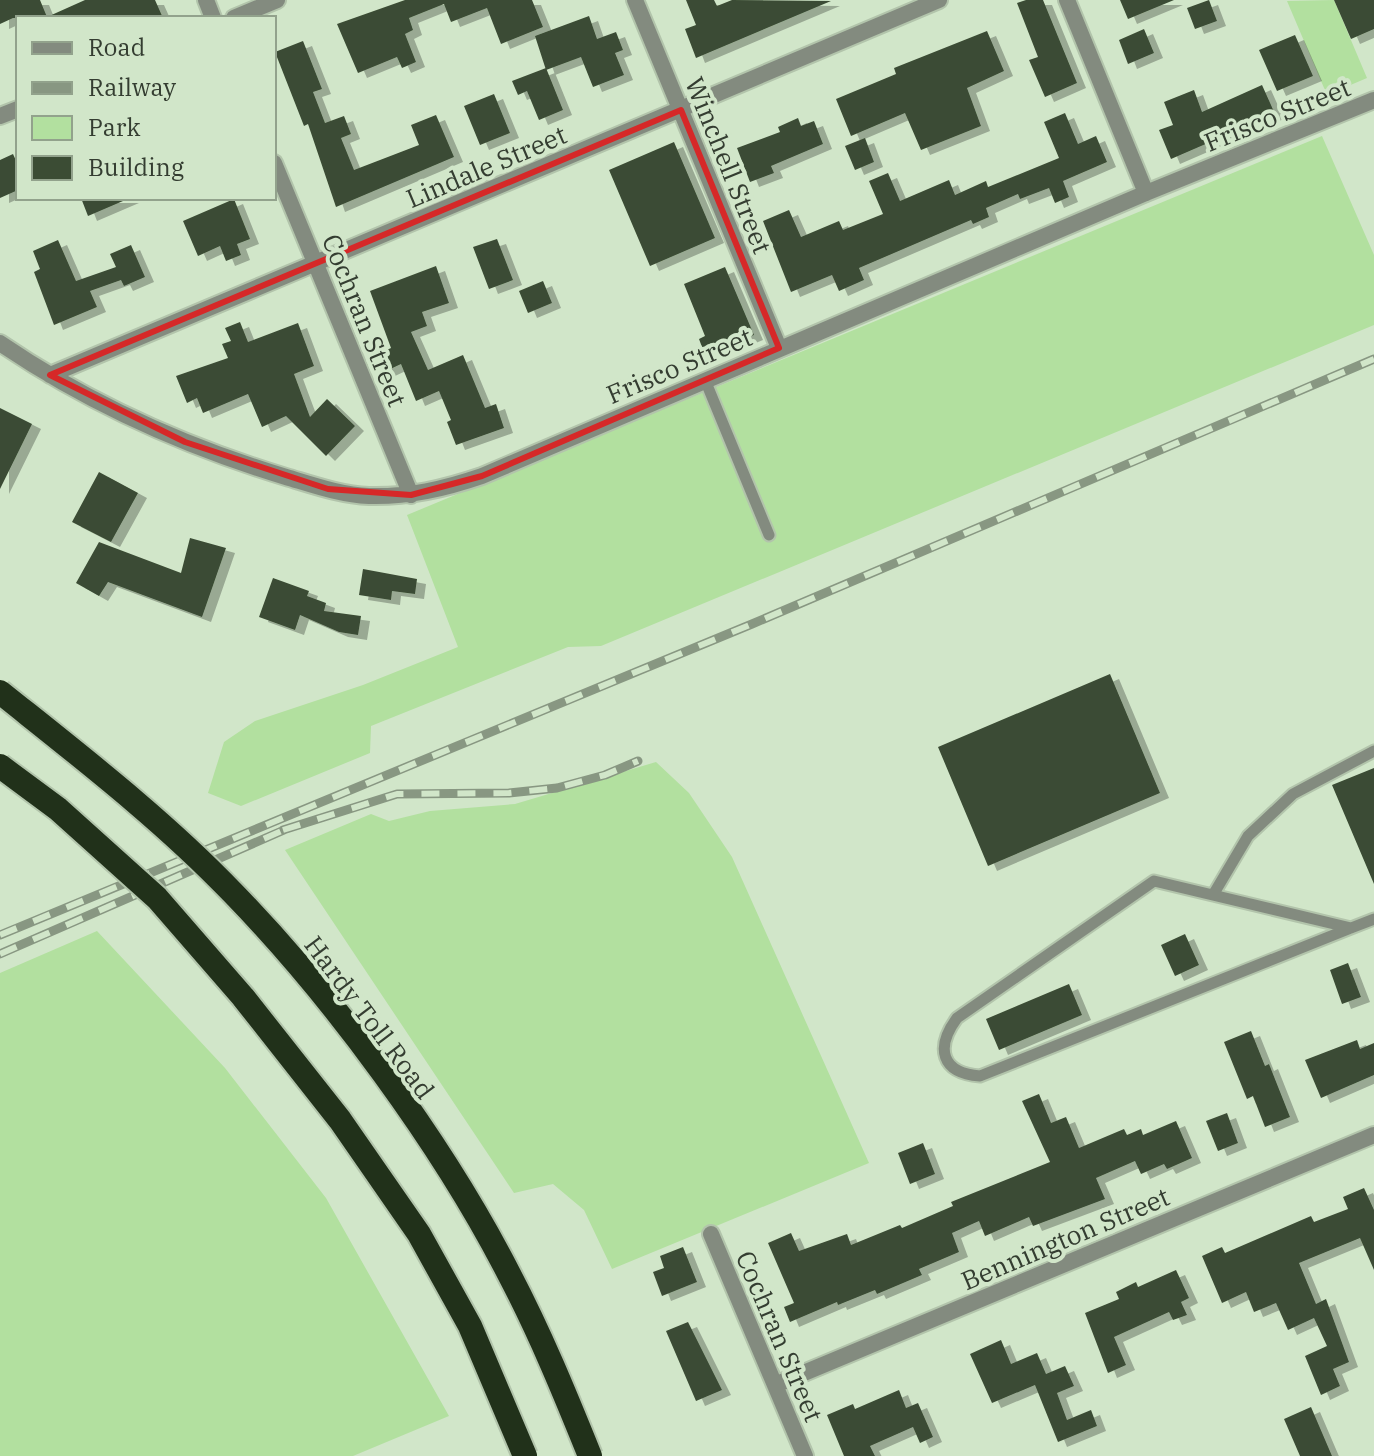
<svg xmlns="http://www.w3.org/2000/svg" width="1374" height="1456" font-family="'IBM Plex Serif',serif">
  <style>
    .green { fill: #b2e09f }
    .building { fill: #3b4c34; filter: url(#shadow) }
    .lines { fill: none; stroke-linecap: round; stroke-linejoin: round }
    .lane-casing { stroke: #b2c4ab; stroke-width: 15 }
    .street-casing { stroke: #b2c4ab; stroke-width: 20 }
    .lane { stroke: #838b7f; stroke-width: 11 }
    .street { stroke: #838b7f; stroke-width: 16 }
    .rail-casing { stroke: #889782; stroke-width: 9 }
    .rail { stroke: #d1e6c9; stroke-width: 6; stroke-dasharray: 18; stroke-linecap: butt }
    .highway-bridge-casing { stroke: #b2c4ab; stroke-width: 28; stroke-linecap: butt }
    .highway-bridge { stroke: #21311a; stroke-width: 24 }
    .marked { fill: none; stroke: #d62828; stroke-width: 6; stroke-linejoin: round }
    .labels { text-anchor: middle; dominant-baseline: central; stroke-width: 8; stroke-linejoin: round; paint-order: stroke }
    .street-label { font-size: 26px; fill: #343d31; stroke: #d1e6c9 }
  </style>
  <defs>
    <filter id="shadow"><feDropShadow dx="9" dy="5" stdDeviation="0" flood-color="#0004"/></filter>
  </defs>
  <rect width="100%" height="100%" fill="#d1e6c9"/>
  <path class="green" d="M1334,0L1367,78L1327,95L1287,1Z
    M1322,136L1374,255V325L601,646L568,647L371,726L370,753L241,806L208,793L224,742L255,721L363,685L458,647L407,515Z
    M656,762L689,793L732,857L869,1163L612,1269L584,1210L553,1184L514,1193L285,850L371,814L389,821L430,811L515,804Z
    M97,931L225,1068L326,1198L449,1416L353,1456H0V973Z"/>
  <path class="building" d="M0,0H40L47,17L85,0H155L163,18H13L0,24Z
    M405,0H532L543,27L501,44L487,8L451,22L444,4L409,18L413,30L405,34L416,62L402,68L397,57L358,73L337,24Z
    M686,0H714L717,6L732,0L831,1L696,58L685,29L696,25Z
    M1026,0H1043L1077,83L1045,97L1029,60L1038,57L1017,3Z
    M1120,0H1174L1128,19Z
    M1209,0L1217,21L1195,29L1187,8Z
    M1334,0H1374V29L1351,39Z
    M589,16L597,39L616,32L623,50L615,53L624,75L593,87L581,57L546,70L535,36Z
    M1144,29L1154,53L1128,64L1119,40Z
    M987,31L1004,71L967,88L981,126L921,150L905,113L851,136L836,99L896,74L894,68Z
    M1295,35L1313,76L1277,91L1259,50Z
    M303,41L322,89L313,92L325,123L344,116L351,134L341,138L354,170L419,145L411,125L436,115L454,157L336,207L308,124L304,126L275,52Z
    M546,68L563,110L539,120L527,91L518,95L512,81Z
    M1262,85L1275,114L1171,159L1159,130L1173,125L1164,102L1194,90L1202,112Z
    M494,94L510,133L480,145L464,106Z
    M1065,113L1078,144L1096,136L1107,162L1063,181L1069,197L1055,203L1049,188L1020,199L1018,194L986,208L989,217L973,224L971,220L859,268L864,280L839,291L832,275L791,292L763,221L789,210L801,237L839,221L843,230L883,214L869,181L888,173L900,201L949,180L955,195L986,181L988,187L1059,158L1044,122Z
    M798,118L801,126L814,121L823,144L771,166L774,173L750,182L737,148L780,132L778,127Z
    M865,138L874,162L855,170L845,146Z
    M674,142L715,238L650,266L609,170Z
    M13,154L18,165V190L0,198V160Z
    M81,198H130L88,216Z
    M234,199L250,239L237,244L241,255L226,261L220,246L198,256L183,221Z
    M497,239L513,280L489,289L473,247Z
    M58,240L76,281L116,267L110,254L131,245L145,277L124,286L121,280L90,291L97,307L54,325L34,272L40,269L33,251Z
    M436,266L449,303L422,312L427,326L411,332L428,370L463,355L485,408L496,404L504,428L456,445L447,422L451,420L439,391L416,401L401,364L386,371L378,354L391,348L370,291Z
    M725,267L754,335L705,355L699,339L705,336L684,284Z
    M543,281L552,303L528,313L519,291Z
    M240,322L248,342L298,323L314,366L294,374L310,417L327,399L355,426L326,456L286,416L262,427L248,394L203,413L197,398L187,403L176,376L228,358L222,344L231,341L225,328Z
    M0,408L32,424L0,489Z
    M99,472L138,493L111,542L72,522Z
    M190,538L226,548L202,617L108,582L99,596L76,583L99,542L181,573Z
    M363,569L417,579L415,594L392,591L391,600L359,595Z
    M273,578L309,591L307,596L326,603L324,611L361,616L358,635L339,632L300,615L295,630L259,617Z
    M1110,674L1160,793L988,866L938,747Z
    M1374,768V884L1332,785Z
    M1185,934L1199,965L1175,976L1161,945Z
    M1348,963L1361,997L1342,1004L1330,970Z
    M1069,984L1082,1015L999,1050L986,1019Z
    M1251,1031L1265,1066L1269,1064L1290,1117L1265,1127L1253,1096L1247,1099L1224,1042Z
    M1357,1040L1360,1049L1374,1043V1075L1321,1098L1305,1060Z
    M1039,1094L1051,1123L1066,1117L1079,1148L1124,1129L1127,1135L1141,1129L1143,1135L1176,1121L1192,1158L1167,1169L1164,1164L1141,1174L1135,1161L1096,1178L1105,1199L1033,1226L1029,1217L985,1236L979,1221L952,1233L959,1252L919,1269L922,1275L877,1294L875,1290L838,1305L837,1302L790,1322L784,1307L794,1303L768,1243L791,1233L799,1251L847,1234L851,1245L900,1225L902,1228L953,1206L951,1202L1050,1162L1022,1101Z
    M1227,1113L1238,1143L1218,1151L1206,1121Z
    M923,1143L935,1174L910,1184L898,1153Z
    M1364,1188L1374,1210V1270L1360,1238L1299,1263L1316,1304L1326,1299L1349,1362L1333,1369L1340,1386L1321,1395L1305,1356L1327,1346L1314,1318L1288,1330L1276,1303L1254,1312L1246,1292L1222,1303L1202,1256L1222,1247L1225,1253L1311,1216L1314,1222L1348,1209L1343,1197Z
    M683,1247L697,1282L662,1296L653,1272L664,1268L660,1256Z
    M1176,1270L1189,1298L1181,1302L1187,1315L1173,1320L1169,1312L1114,1337L1126,1365L1108,1373L1085,1313L1119,1299L1116,1292L1136,1282L1138,1287Z
    M688,1322L722,1390L696,1401L666,1331Z
    M1001,1340L1011,1364L1037,1353L1046,1374L1065,1366L1074,1386L1057,1393L1067,1420L1091,1410L1097,1426L1058,1442L1035,1385L992,1403L970,1354Z
    M899,1390L906,1408L918,1403L933,1437L920,1443L913,1427L870,1446L875,1456H844L827,1415L853,1404L855,1409Z
    M1311,1407L1332,1456H1300L1284,1419Z"/>
  <g class="lines">
    <defs>
      <path id="lane" d="M705,380L769,535
        M1213,895L1248,836L1293,794L1374,751
        M1351,928L1154,881L957,1018C935,1048 941,1073 980,1076L1351,928L1374,919"/>
      <path id="street" d="M206,0L213,18
        M635,0L779,348
        M1067,0L1146,193
        M234,18L277,0
        M0,116L18,109
        M274,163L411,495
        M0,343C88,403 184,446 286,477C313,485 341,495 369,496C409,497 444,489 482,476L1146,193L1374,100
        M50,375L939,0
        M711,1234L805,1456
        M775,1385L1374,1135"/>
    </defs>
    <use href="#lane" class="lane-casing"/>
    <use href="#street" class="street-casing"/>
    <use href="#lane" class="lane"/>
    <use href="#street" class="street"/>
    <defs>
      <path id="rail" d="M283,830L397,794L509,793L557,788L605,775L638,761
        M0,935L752,624L1374,359
        M0,954L284,830"/>
    </defs>
    <use href="#rail" class="rail-casing"/>
    <use href="#rail" class="rail"/>
    <defs>
      <path id="highway-bridge" d="M0,692C80,756 162,819 233,893C334,997 443,1145 509,1274C540,1333 565,1394 590,1456
        M0,766L58,809L157,898L243,997L340,1120L419,1234L470,1326L525,1456"/>
    </defs>
    <use href="#highway-bridge" class="highway-bridge-casing"/>
    <use href="#highway-bridge" class="highway-bridge"/>
  </g>
  <path class="marked" d="M681,110L779,348L482,476L411,495L328,489L185,442L50,375Z"/>
  <g class="labels">
    <g class="street-label">
      <text transform="translate(1277 114) rotate(-22)">Frisco Street</text>
      <text transform="translate(729 165) rotate(68)">Winchell Street</text>
      <text transform="translate(486 166) rotate(-23)">Lindale Street</text>
      <text transform="translate(365 320) rotate(68)">Cochran Street</text>
      <text transform="translate(679 365) rotate(-23)">Frisco Street</text>
      <text transform="translate(370 1017) rotate(53)">Hardy Toll Road</text>
      <text transform="translate(1065 1238) rotate(-23)">Bennington Street</text>
      <text transform="translate(780 1336) rotate(67)">Cochran Street</text>
    </g>
  </g>
  <rect x="16" y="16" width="260" height="184" fill="#d1e6c9" stroke="#92a28c" stroke-width="2"/>
  <rect x="32" y="42" width="40" height="12" fill="#838b7f" stroke="#92a28c" stroke-width="2"/>
  <text x="88" y="56" font-size="24" fill="#343d31">Road</text>
  <rect x="32" y="82" width="40" height="12" fill="#889782" stroke="#92a28c" stroke-width="2"/>
  <text x="88" y="96" font-size="24" fill="#343d31">Railway</text>
  <rect x="32" y="116" width="40" height="24" fill="#b2e09f" stroke="#92a28c" stroke-width="2"/>
  <text x="88" y="136" font-size="24" fill="#343d31">Park</text>
  <rect x="32" y="156" width="40" height="24" fill="#3b4c34" stroke="#92a28c" stroke-width="2"/>
  <text x="88" y="176" font-size="24" fill="#343d31">Building</text>
</svg>
